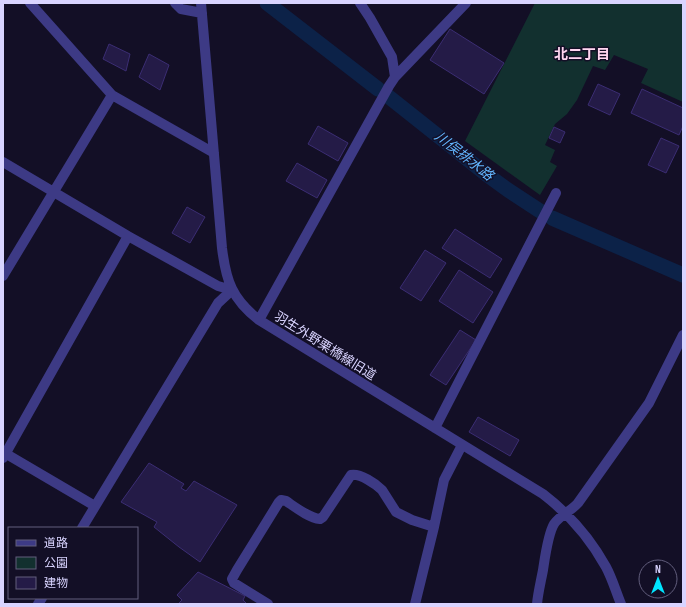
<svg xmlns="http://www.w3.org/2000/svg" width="686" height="607" font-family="'Sofia Sans Condensed','Noto Sans JP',sans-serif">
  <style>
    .green { fill: #12302f }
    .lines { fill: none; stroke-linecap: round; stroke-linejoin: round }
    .canal { stroke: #0c2248; stroke-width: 15 }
    .building { fill: #241b47; stroke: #3b2d73 }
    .minor { stroke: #3d3a85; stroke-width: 10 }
    .labels { text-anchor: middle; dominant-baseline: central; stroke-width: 3; stroke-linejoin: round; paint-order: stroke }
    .street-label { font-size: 13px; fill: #d9d4ff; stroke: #130f26 }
    .neighbourhood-label { font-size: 14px; font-weight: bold; fill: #ffd6f0; stroke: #130f26 }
    .water-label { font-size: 14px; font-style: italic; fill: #62b6ff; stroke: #130f26 }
  </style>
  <rect width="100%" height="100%" fill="#130f26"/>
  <path class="green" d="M535,3H683V102L641,83L648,69L614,55L605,70L593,66L577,100L567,114L555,124L545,145L555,150L550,162L557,166L540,195L465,141Z"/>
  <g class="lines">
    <path class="canal" d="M267,3L378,89
      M389,97L486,174L508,190L540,211
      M552,218L683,275"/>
  </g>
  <path class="building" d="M450,29L504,63L484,94L430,60Z
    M109,44L130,54L126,71L103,59Z
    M149,54L169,65L160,90L139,77Z
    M598,84L620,94L610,115L588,105Z
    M642,89L683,108V126L679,135L631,113Z
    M318,126L348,143L338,161L308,144Z
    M554,127L565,132L560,143L549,138Z
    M661,138L679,146L666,173L648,165Z
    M297,163L327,180L317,198L286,181Z
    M187,207L205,217L190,243L172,233Z
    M455,229L502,259L490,278L442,248Z
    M425,250L446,263L421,301L400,288Z
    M459,270L493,292L473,323L439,301Z
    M460,330L476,340L446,385L430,375Z
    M478,417L519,440L510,456L469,432Z
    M149,463L184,484L181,488L186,491L194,481L237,505L200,562L179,547L154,527L157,522L121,502Z
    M198,572L245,596L243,600L247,604H178L182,600L177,595Z"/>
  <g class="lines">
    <path class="minor" d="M30,3L112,95L214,153
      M175,3L181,9L202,13
      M201,3L222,248C226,281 232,299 259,320L543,494C569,514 590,538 606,567C612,578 616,592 621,604
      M360,3L370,18L392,57L395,77
      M3,162L128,236L218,286L232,290
      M3,276L112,95
      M259,320L389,86L395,77L466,3
      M435,428L556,193
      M3,452L95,506
      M3,458L128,236
      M82,528L218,303L232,290
      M38,604L42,598
      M268,604L234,583L232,579L237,570L279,502L281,500L286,501C295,507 309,518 320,519L323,517L351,475C360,473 376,484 382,490L396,512L412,520L434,527
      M415,604L434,527L444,480L462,445
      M537,604C538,593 541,581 543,570C545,557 548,534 554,524C560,515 570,512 578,503L649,403L683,335"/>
  </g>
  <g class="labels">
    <g class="street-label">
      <text transform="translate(325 346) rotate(32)">羽生外野栗橋線旧道</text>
    </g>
    <g class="neighbourhood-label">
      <text x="582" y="54">北二丁目</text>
    </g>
    <g class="water-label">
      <text transform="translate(464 156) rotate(38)">川俣排水路</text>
    </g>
  </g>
  <rect width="686" height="607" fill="none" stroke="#d9d4ff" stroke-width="8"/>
  <rect x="8" y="527" width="130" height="72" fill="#130f26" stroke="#625e7d"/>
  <rect x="16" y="540" width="20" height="6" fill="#3d3a85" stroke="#625e7d"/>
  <text x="44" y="547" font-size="12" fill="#d9d4ff">道路</text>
  <rect x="16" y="557" width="20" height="12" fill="#12302f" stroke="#625e7d"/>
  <text x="44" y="567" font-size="12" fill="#d9d4ff">公園</text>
  <rect x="16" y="577" width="20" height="12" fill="#241b47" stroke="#625e7d"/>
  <text x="44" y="587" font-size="12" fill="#d9d4ff">建物</text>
  <g transform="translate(658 579)"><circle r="19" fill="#130f26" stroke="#625e7d"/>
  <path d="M0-3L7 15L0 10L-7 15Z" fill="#00e5ff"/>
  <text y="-6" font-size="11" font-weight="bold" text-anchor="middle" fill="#d9d4ff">N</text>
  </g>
</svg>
